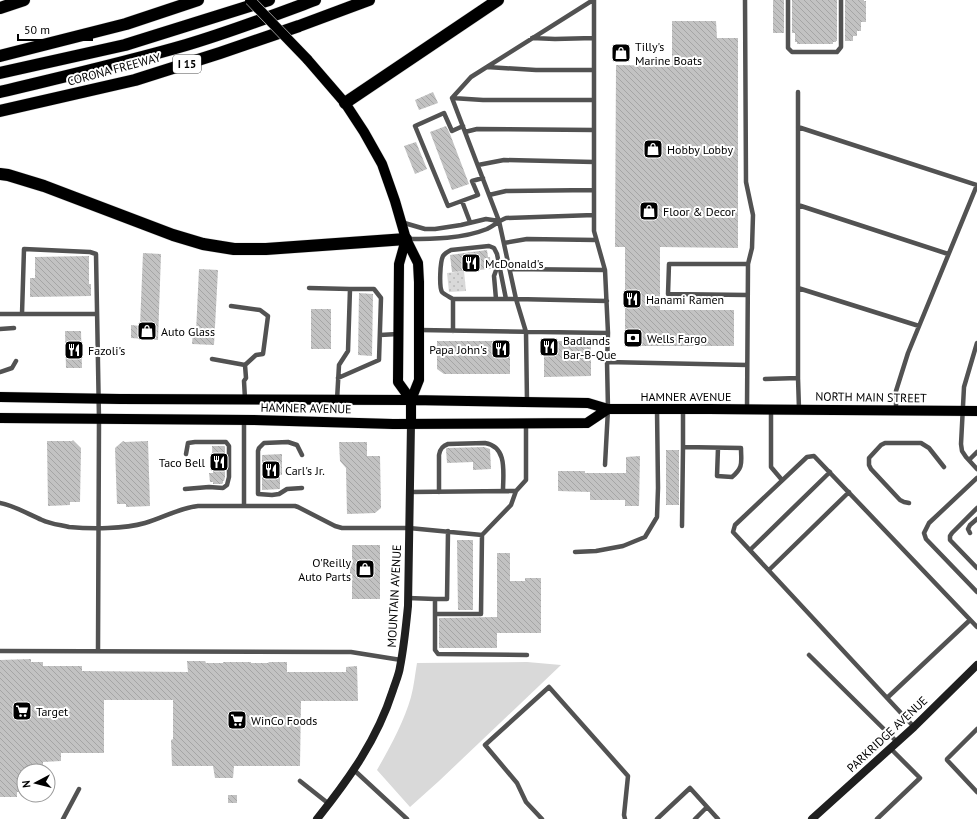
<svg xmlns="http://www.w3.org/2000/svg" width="977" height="819" font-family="'PT Sans',sans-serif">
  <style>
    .grass { fill: #d9d9d9 }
    .park { fill: url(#park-dots) }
    .building { fill: url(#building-back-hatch) }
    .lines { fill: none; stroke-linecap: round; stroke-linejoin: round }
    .primary-casing { stroke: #dbdbdb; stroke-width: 11 }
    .highway-casing { stroke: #dbdbdb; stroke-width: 13 }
    .lane { stroke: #525252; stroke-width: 4.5 }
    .secondary { stroke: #1f1f1f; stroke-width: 8 }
    .primary { stroke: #000; stroke-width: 10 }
    .highway { stroke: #000; stroke-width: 12 }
    .primary-bridge-casing { stroke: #dbdbdb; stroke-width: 11; stroke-linecap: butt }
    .primary-bridge { stroke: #000; stroke-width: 10 }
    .labels { text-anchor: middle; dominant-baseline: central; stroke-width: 4; stroke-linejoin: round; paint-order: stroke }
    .shield { fill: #fff; stroke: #4c4c4c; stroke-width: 1 }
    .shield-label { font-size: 11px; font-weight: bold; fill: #000 }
    .poi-label { font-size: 12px; fill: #000; stroke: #fff; text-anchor: start }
    .street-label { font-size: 12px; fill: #000; stroke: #fff }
  </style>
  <defs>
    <pattern id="park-dots" width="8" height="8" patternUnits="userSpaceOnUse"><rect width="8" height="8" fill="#d9d9d9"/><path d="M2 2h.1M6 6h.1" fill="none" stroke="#b8b8b8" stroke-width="1.8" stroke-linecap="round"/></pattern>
    <pattern id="building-back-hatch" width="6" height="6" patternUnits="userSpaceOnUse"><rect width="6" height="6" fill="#c2c2c2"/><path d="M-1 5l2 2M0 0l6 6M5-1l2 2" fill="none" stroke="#a5a5a5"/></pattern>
  </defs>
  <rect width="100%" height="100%" fill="#fff"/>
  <path class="grass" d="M527,662L561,665L439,781L410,807L377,770C390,747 404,722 411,697C414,686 415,674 417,663Z"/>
  <path class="park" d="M464,271L466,291L449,292L447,273Z"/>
  <path class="building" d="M773,0H784V33H773Z
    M792,0H837V41H836V42H833V44H797V42H795V33H792Z
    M845,0H864V1H866V22H861V31H857V36H853V41H845Z
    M672,21H716L717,38H738V248L660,247V310H734V346H625V247H615L616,65L672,66Z
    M433,92L438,103L419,110L415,100Z
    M446,126L450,134L469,184L452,190L430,132Z
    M416,142L427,169L415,174L404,146Z
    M487,250L488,257H490L491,269L452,272L450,255Z
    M143,253L161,254L158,340L131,338V325L140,326Z
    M89,256V284H91V296L30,297V278H35V257Z
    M199,269L218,270L214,345L192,344L193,332H196Z
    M359,293L373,294L372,356L358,355Z
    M311,309H331V349H311Z
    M65,331H81L82,368H66Z
    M437,341H510V374H444L437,369Z
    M544,341H591V376L544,377Z
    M73,440L81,448L80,502H70V505L48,506L47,441H72Z
    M123,441L125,442L148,441L150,506L126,507V504H117L115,448Z
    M339,442H367V456H380L381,508L375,513L347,514L346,468L340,461Z
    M212,446H224L225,447V477L224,481H223V483L222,484H213V482H210L209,473H213Z
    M484,447L490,449L491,469L473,470V462L447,463L446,449L447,448Z
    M666,450H679V505H666Z
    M282,454V475H280V489L262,490V455Z
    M640,456L639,506H625V500H590V492L558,491V471H585V473H626V457Z
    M457,540H473V610H458Z
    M352,545H380V599H352V578H350V560H352Z
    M497,553H510V581H525V578H541V633H497V648H439V618L497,617Z
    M31,659V662H43V666H82V671L188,672L187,661H205L206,663H223V662H251V663H269L268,662H287V672H346V667L357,666L358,701H301L300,766H234L233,778H215L213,766H172L171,740L173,739V700H104V753H61V761L43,762V771H24V792H17V797H0V660Z
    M228,795H237V803H228Z"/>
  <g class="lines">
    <defs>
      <path id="primary" d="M307,59L345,103L364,132L382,164L395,201L406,239L418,263L419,282V380L411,400
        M406,239L399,264L398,382L411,400V423
        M0,397L120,399L411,400L588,403L608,409H709L977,411
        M0,418L253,420L393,424L587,423L608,409"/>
      <path id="highway" d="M0,8L24,0
        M0,56L126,24L198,0
        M0,73L125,45L269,0
        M0,92C62,77 124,63 186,45C230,32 272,16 315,0
        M345,103L498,0
        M0,111L135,80L220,53L299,26L369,0
        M0,174L8,175L44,186L173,235L203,244L234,249H266L406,239"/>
    </defs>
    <use href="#primary" class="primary-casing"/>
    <use href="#highway" class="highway-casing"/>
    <path class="lane" d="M745,0L746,182L753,215L752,248L748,264
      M788,0V48L792,52H837L841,47V0
      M532,38L555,39L594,38
      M487,67L536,70H594
      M798,92V378L799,409
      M452,98L483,100H594
      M463,126L452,131L444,113L415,126L448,206L478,195L472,181L483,178
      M798,127L977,185
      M465,132L477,129L594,130
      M478,165L504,160L594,162
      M489,195L506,191L594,190
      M462,201L470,222
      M798,205L948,254
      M594,215V231L605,270L608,333L607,362L608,409L605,465
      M401,222L425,229H435L461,225L486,219L499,221
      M406,239C433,239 462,239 487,229C493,226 499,221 506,218L594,215V0
      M504,243L527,239L596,240
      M510,269L605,270
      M309,288L350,289
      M798,288L919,326
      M747,295L668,294L669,264H748L747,409
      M453,299C450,297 445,295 442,292C439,287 440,262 443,256C445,253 447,252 451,250L489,246L494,248L497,254L506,299
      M496,299L494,276L499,262
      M231,306L260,310L268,316L263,354L256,355L245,365
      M0,314H97
      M22,314L24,249L90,252L96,254L99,419L98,651
      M0,329L14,328
      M420,330L608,333
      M453,331V299H516L499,221L452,98L471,77L593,0
      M380,335L398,334
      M977,343L964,387L961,444L962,451L966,457L977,469
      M212,359L245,365L246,378L244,381L245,399
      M607,362L747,365
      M0,372L12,368L16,361
      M765,379L798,378
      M337,400L339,365L348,351L350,289H374L381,298L379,360L338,378
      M527,402L526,332L516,299L607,301
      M683,409V447L741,448C741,462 744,467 732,477L717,476L718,448
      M771,409V467L782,480
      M896,410V391L908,353L977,185
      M969,460L977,452
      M977,478L929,523L924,533L926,539L977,592
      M302,488L287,489L279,494L272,495L258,494V451L259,448L264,443L288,442L297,445L302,455
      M185,489L209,487L223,488L227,485L229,477V446L226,442H195L188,443L186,454
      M516,491L526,480V423
      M410,492L516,491L511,505L482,535
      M439,492V455C440,449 442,446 448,444L485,443C508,447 503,473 503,491
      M0,503C15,506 28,514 42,520C50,524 61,525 69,527C92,529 124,529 145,523C163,518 179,508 198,506H295L298,507L335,526L342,528H409L482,535L481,614H435V599L408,598
      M909,503L904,502L900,500L871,469L869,465V458L881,445L885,443H921L929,448L944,467
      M244,506V420
      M977,508L952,533L950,536V540L977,568
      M682,526L683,447
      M970,533L968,529L970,525L977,519
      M750,550L830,472
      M575,552L596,551L623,546L645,537L657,517L658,488L657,409
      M769,570L849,492
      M435,599H447L448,531
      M435,614V650L438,654L527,655
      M0,651L338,652H351L401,660
      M809,655L897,742
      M887,698L970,620
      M914,727L733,532L735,525L807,457L814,456L977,627
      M977,729L947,759V760L977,792
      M354,770L407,819
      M300,781L329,804
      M63,819L79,789
      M542,819L526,802L517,783L485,745L549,687L628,776L624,815L625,819
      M657,819L690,788L718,819
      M695,819L707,807
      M877,819L920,778L890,748"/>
    <path class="secondary" d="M317,819C349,779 377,740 393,690C395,683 399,675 400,667C404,647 406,626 408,606L411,423
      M812,819L914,727L977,665"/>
    <use href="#primary" class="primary"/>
    <use href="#highway" class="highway"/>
    <defs>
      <path id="primary-bridge" d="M250,0L307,59"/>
    </defs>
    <use href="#primary-bridge" class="primary-bridge-casing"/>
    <use href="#primary-bridge" class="primary-bridge"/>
  </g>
  <defs>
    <symbol id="shop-square" viewBox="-11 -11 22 22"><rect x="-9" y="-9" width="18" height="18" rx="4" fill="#000" stroke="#fff"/><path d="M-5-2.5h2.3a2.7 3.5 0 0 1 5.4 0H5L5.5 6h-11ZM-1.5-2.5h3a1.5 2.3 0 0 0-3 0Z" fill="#fff"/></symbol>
    <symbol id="restaurant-square" viewBox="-11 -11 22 22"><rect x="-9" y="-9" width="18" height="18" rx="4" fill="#000" stroke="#fff"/><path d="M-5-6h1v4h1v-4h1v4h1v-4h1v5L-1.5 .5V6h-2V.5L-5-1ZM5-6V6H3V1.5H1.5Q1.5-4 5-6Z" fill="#fff"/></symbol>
    <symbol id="bank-square" viewBox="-11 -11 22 22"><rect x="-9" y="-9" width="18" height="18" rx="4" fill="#000" stroke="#fff"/><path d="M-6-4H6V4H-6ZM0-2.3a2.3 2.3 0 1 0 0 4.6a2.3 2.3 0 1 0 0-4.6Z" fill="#fff"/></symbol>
    <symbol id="supermarket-square" viewBox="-11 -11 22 22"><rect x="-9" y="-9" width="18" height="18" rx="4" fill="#000" stroke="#fff"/><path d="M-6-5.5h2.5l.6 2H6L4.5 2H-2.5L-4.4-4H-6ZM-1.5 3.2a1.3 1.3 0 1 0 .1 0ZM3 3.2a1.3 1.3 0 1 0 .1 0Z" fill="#fff"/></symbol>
  </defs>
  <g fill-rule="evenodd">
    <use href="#shop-square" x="610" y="42" width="22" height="22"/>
    <use href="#shop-square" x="642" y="138" width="22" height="22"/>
    <use href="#shop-square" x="638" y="200" width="22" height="22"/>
    <use href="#restaurant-square" x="460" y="252" width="22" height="22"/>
    <use href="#restaurant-square" x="621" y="288" width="22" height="22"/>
    <use href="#shop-square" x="136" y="320" width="22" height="22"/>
    <use href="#bank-square" x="622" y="327" width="22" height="22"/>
    <use href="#restaurant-square" x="538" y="336" width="22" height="22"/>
    <use href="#restaurant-square" x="490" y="338" width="22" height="22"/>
    <use href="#restaurant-square" x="63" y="339" width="22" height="22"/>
    <use href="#restaurant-square" x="208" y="451" width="22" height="22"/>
    <use href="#restaurant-square" x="260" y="459" width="22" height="22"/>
    <use href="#shop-square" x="354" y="558" width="22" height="22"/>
    <use href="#supermarket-square" x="11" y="700" width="22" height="22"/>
    <use href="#supermarket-square" x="226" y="709" width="22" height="22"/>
  </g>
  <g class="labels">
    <rect class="shield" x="173" y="55" width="28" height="18" rx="3"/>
    <g class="shield-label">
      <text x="187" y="64">I 15</text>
    </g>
    <g class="poi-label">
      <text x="635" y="46">Tilly's<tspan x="635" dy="14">Marine Boats</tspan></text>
      <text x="667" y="149">Hobby Lobby</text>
      <text x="663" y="211">Floor &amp; Decor</text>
      <text x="485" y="263">McDonald's</text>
      <text x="646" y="299">Hanami Ramen</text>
      <text x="161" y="331">Auto Glass</text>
      <text x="647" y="338">Wells Fargo</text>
      <text x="563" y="340">Badlands<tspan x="563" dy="14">Bar-B-Que</tspan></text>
      <text x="487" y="349" text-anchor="end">Papa John's</text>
      <text x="88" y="350">Fazoli's</text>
      <text x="205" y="462" text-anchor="end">Taco Bell</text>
      <text x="285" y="470">Carl's Jr.</text>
      <text x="351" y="562" text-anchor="end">O'Reilly<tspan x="351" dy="14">Auto Parts</tspan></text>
      <text x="36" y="711">Target</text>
      <text x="251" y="720">WinCo Foods</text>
    </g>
    <g class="street-label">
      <text transform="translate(114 69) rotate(-15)">CORONA FREEWAY</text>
      <text x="686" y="396">HAMNER AVENUE</text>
      <text transform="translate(871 397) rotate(1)">NORTH MAIN STREET</text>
      <text transform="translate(306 408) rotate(1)">HAMNER AVENUE</text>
      <text transform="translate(394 596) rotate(-87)">MOUNTAIN AVENUE</text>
      <text transform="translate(887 734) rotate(-43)">PARKRIDGE AVENUE</text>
    </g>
  </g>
  <g transform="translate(36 783) rotate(263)"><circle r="19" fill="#ffffff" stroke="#999999"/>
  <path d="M0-3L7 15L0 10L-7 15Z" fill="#000000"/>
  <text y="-6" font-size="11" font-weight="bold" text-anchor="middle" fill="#000000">N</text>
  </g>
  <path d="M18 34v6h74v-6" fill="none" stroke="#000000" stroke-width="2"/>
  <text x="24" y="34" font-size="12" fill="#000000" stroke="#ffffff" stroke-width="3" paint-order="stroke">50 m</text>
</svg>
